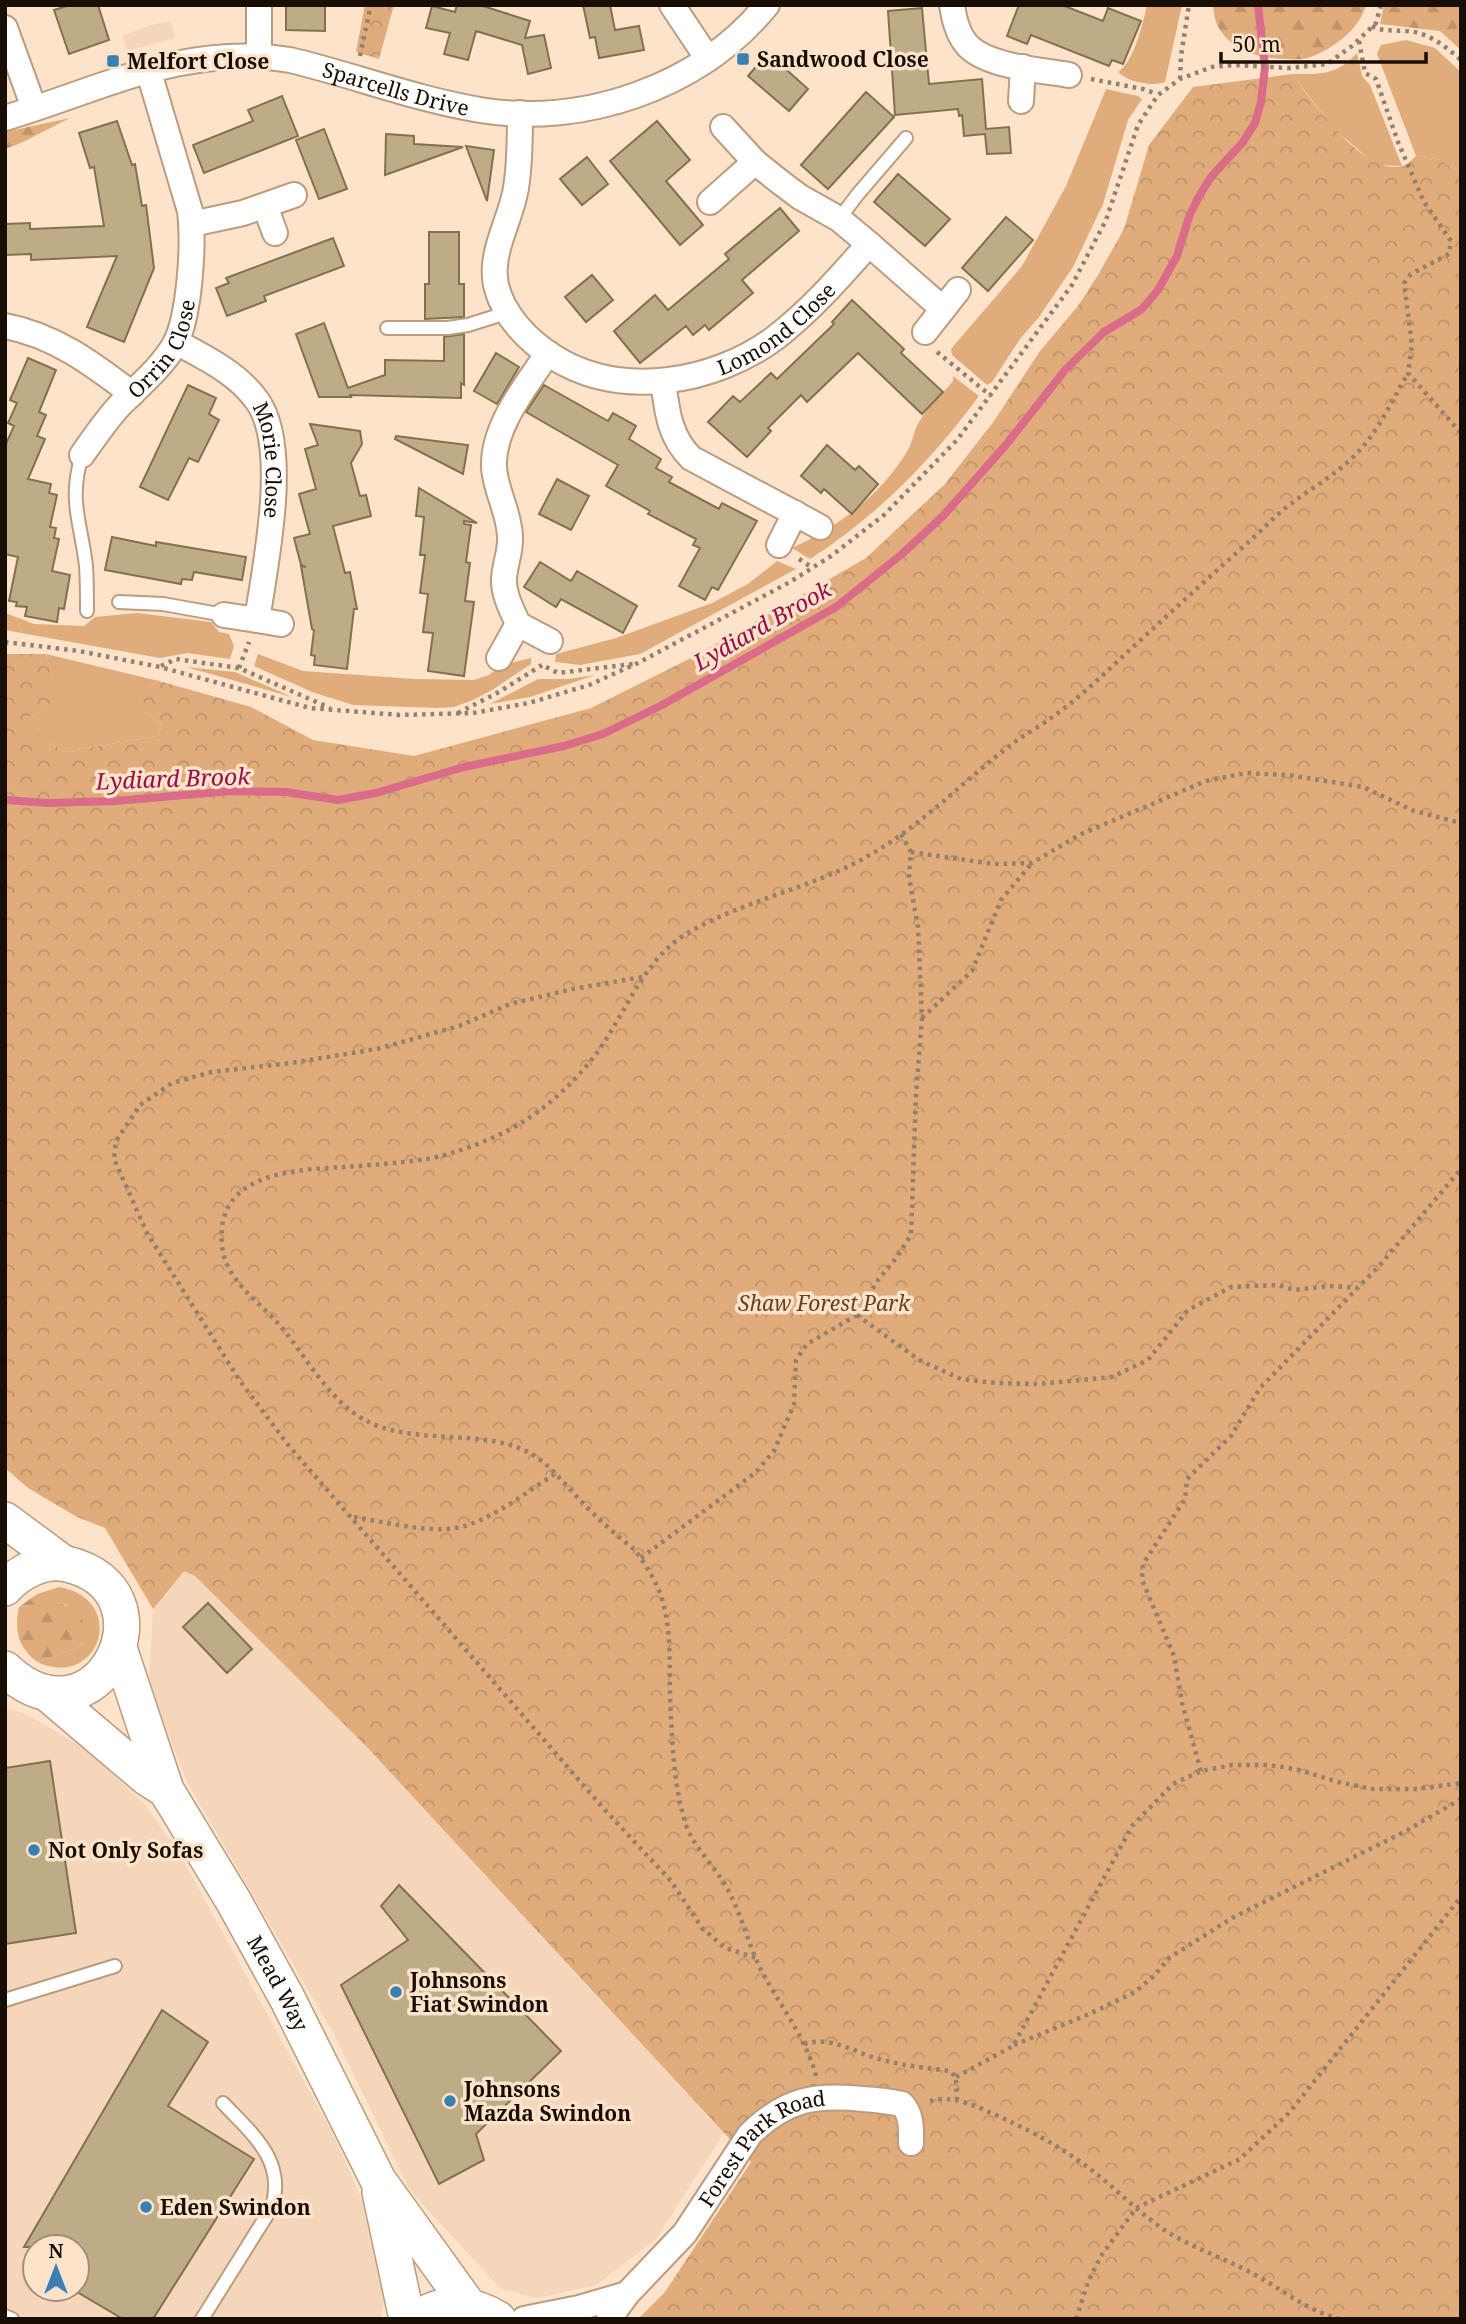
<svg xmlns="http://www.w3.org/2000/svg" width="1466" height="2324" font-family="'Noto Serif',serif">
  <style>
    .built { fill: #f6d6ba; fill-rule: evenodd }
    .green { fill: #e0ac7b }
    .forest { fill: url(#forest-firs) }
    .park { fill: url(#park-crowns) }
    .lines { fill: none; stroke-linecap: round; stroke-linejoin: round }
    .stream { stroke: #da6c8a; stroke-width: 8 }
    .building { fill: #beac87; stroke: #83714e; stroke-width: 2 }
    .lane-casing { stroke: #bb9c7f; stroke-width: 16 }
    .street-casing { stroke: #bb9c7f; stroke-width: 28 }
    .secondary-casing { stroke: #bb9c7f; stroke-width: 38 }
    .path { stroke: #93806e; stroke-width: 4.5; stroke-dasharray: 3.5 5; stroke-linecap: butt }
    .lane { stroke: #fff; stroke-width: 12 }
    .street { stroke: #fff; stroke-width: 24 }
    .secondary { stroke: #fff; stroke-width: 35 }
    .poi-dot { fill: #397fb4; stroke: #fee3cb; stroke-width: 2.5 }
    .labels { text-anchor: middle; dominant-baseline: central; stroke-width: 7; stroke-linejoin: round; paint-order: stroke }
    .poi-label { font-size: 21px; font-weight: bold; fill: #190e04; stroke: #fee3cb; text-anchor: start }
    .street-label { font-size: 21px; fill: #190e04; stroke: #fee3cb }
    .park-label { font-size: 21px; font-style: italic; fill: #64421f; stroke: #fee3cb }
    .water-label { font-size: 23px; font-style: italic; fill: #980e48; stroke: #fee3cb }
  </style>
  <defs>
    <pattern id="forest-firs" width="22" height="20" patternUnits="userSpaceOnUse" patternTransform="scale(1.75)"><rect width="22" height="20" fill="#e0ac7b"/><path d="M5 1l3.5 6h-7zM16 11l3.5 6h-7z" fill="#c09369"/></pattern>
    <pattern id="park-crowns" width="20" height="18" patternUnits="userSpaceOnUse" patternTransform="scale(1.75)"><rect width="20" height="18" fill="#e0ac7b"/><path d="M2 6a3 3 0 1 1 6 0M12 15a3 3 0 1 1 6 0" fill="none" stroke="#c09369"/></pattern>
  </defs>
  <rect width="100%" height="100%" fill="#fee3cb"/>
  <path class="built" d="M171,21L175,38L127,51L122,36L151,25Z
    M184,1570L195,1576L365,1745L724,2133L656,2239L596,2285L537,2298L501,2289L410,2191L335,2036L187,1782L149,1684L153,1609Z
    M5,1708L26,1714L87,1750L147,1807L183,1860L335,2138L362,2200L384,2299L381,2319H5ZM35,2247H77V2289H35Z"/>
  <path class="green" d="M1147,5H1182L1165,82C1152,87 1128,82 1118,72C1134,62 1143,23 1147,5Z
    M1461,28V50L1440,31Z
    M1406,40L1435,48L1461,72V174L1441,160L1416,156L1377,54L1381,45Z
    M1357,53L1362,76L1370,85L1402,166L1376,165L1333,128L1292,74C1321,74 1336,76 1357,53Z
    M1106,89L1138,96L1142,99L1128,120L1103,204L1073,267L1039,317L1020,339L992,382L987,385L952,355L951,349L1022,266L1066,186Z
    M953,376L979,396C932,460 877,516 810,559L792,548C839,526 883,494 909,448C913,440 914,430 919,422C927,408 942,394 953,381Z
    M777,561L796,569L640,654L580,665L555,662L556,654L616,638L712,603L748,584Z
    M137,613L211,622L219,632L229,634L234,646L230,659L187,653L160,658L21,633L16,617L34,624L84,626L95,617Z
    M46,654L159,681L149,688L147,713L162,724L158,736L64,752L24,725L25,718L59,705Z
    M258,654L303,671L415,679L474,680L489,675L502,665L531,658V664L492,690L473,700L454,707L437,708L353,705L312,692L254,666Z
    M186,667L235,672L292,697Z
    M595,675L530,697L490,704L538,679H568Z
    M59,1587C129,1599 100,1691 37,1662L72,1650L86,1641L67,1605L37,1594Z"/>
  <path class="forest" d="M1213,5H1366C1359,30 1333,49 1308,58C1302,60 1294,59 1287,59C1253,59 1214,45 1213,5Z
    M1384,5H1461V28L1440,31L1380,24Z
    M70,118L21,143L5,149V132Z
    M5,613L16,617L21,633L5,630Z
    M37,1594L53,1599L79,1612L85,1628L86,1641L72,1650L37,1662C18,1647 14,1631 19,1607Z"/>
  <path class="park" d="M365,5H394L379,59L356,52Z
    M1292,74C1312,101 1364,177 1403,166C1407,165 1413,159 1416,156L1441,160L1461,174V2319H638L665,2292L751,2162L365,1745L195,1576L184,1571L153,1609L105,1528L77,1517L28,1488L5,1468V654H46L60,705L25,718V725L64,752L158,736L162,724L147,713L143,699L149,688L159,681L251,707L313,740L414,756L591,708L689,659L769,614L866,558L945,484L994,421L1040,351L1078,306L1098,275L1124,229L1149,145L1193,87Z"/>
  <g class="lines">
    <path class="stream" d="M5,800L48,803L115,801L232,791L286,792L338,800L376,793L464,767L564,746L603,734L662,705L836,607L902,554L943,516L1005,446L1066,369L1104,332L1142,309L1158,290L1177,256L1190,214L1201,193L1211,177L1243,142L1255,123L1261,102L1265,67L1258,5"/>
  </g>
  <path class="building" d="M70,5H98L109,40L69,54L54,10Z
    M286,5H325V31L286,30Z
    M457,5H480L530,21L525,38L544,35L551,68L528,74L522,45L476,31L468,60L444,54L450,33L426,28L432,6L455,12Z
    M583,5H610L615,30L639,26L644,50L599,58L595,37L590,38Z
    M1019,5H1062L1103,21L1108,8L1141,21L1123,64L1112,60L1109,66L1031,35L1027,44L1007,36Z
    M922,8L929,84L982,79L986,129L1009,127L1011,153L987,154L985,134L964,136L962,115L959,116L958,109L895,115L888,11Z
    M768,53L808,89L789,111L748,76Z
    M866,92L894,117L828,189L801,165Z
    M282,96L298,136L204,173L193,145L253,121L248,110Z
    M117,121L132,165L135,164L142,206L146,205L154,268L124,342L87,327L117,256L31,260V254L5,255V224L30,223V229L104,226L94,167L90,168L79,133Z
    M657,121L690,160L666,181L703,225L680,245L610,161Z
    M324,129L347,189L319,199L296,140Z
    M386,134L414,136V144L463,147L385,175Z
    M466,146L494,150L487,201Z
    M587,157L608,184L582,205L560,179Z
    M898,174L950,219L925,246L874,202Z
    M780,208L799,231L742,280L753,293L709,330L705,325L693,335L686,326L640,363L614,331L655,295L668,310L729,259L725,254Z
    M1006,217L1033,240L988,291L962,268Z
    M429,232H459V284H464V317L425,319V284H429Z
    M333,238L344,266L264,296L266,301L227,316L216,288L229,283L226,278Z
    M592,275L613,300L586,322L565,297Z
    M852,300L904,349L901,353L943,392L922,414L858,353L807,402L801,395L768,428L771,431L747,457L708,422L733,396L740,402L771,373L777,379L834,324L832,322Z
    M324,323L348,388L385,375V360L444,361V337L464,334V385L461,383V398L350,395L351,397H319L296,334Z
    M496,353L519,367L497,404L474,391Z
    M28,358L56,370L39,412L46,415L37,436L45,439L28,479L51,484L49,493L57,495L50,527L56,528L54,538L59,539L52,571L70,575L64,609L59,608L57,622L25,616L27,607L16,606L17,602L9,601L18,557L5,554V446L14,426L8,423L17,403L10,400Z
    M188,385L216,398L209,414L219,420L198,462L189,458L168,500L140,487Z
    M544,385L608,421L613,413L636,426L629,439L661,459L656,468L672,477L669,482L719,509L722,503L757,521L718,590L712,587L705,600L679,586L700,548L693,545L696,539L648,514L650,511L606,486L618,465L526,412Z
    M310,424L360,431L362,444L351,463L360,496L366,495L371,516L333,526L345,573L350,572L357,609H354L347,669L314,665L315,656L311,655L314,630L312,629L301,566L306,567L301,565L294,538L310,534L299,494L316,489L305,449L318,445Z
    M396,436L468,445L463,474L395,439Z
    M827,445L855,470L859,466L878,484L852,514L824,489L821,493L801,476Z
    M557,479L589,496L571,530L539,514Z
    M419,488L477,523L464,521V524L471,525L466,562L470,563L465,601L474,602L464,676L428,671L433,633L423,632L428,594L420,593L425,555H420L424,517L416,516Z
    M112,537L156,546V542L246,557L242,580L194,572L192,580L182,579L181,584L105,570Z
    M540,562L571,581L577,571L637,606L623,633L561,599L556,607L524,587Z
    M208,1603L252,1649L227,1673L183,1627Z
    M50,1761L76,1933L5,1944V1768Z
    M399,1885L561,2051L476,2134L484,2160L439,2184L341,1985L408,1940L381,1906Z
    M162,2010L208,2042L168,2106L254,2159L153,2319H123L77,2292V2247H24Z"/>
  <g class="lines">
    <defs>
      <path id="lane" d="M839,219L858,194L906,138
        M387,328H448L468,325L506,313
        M82,455C68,501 81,522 86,566C87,581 87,596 87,611
        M119,602L163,604L224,615
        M5,2000L115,1966
        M5,2316L12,2319
        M202,2319L272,2207C286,2160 252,2134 223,2103"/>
      <g id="street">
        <path d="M259,5V56"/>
        <path d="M672,5L708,59"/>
        <path d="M952,5C954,20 958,35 968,46C989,67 1041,70 1069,75"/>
        <path d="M5,28L34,108"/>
        <path d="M1021,101L1023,67"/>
        <path id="s1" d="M520,113C520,138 520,163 516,188C511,220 489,252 496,285C503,316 529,342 555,358C622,399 714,383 775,338C810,311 840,277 869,244L943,309"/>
        <path id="s2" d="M5,118C102,89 185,43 290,60C353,75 415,99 480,110C584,127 700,87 767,5"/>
        <path d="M723,127L755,162L780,182L800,197L839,219L869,244"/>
        <path d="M710,202L755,162"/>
        <path d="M265,206L275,233"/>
        <path d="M192,224L243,213L294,195"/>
        <path d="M5,326C54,335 93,364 132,394"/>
        <path d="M925,332L958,290"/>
        <path id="s3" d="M176,342C206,358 239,374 258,402C290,449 265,566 257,620L281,624"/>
        <path d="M548,353C526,386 492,427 494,468C496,492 509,512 510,536C511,551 505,564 504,578C503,594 512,610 518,624L550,641"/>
        <path d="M663,381C667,411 669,436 691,458L820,527"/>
        <path id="s4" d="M82,455C94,438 106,420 121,404C140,385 162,367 175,344C190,315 194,243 190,211L148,69"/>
        <path d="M779,545L795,513"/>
        <path d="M224,615L257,620"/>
        <path d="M499,658L518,624"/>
        <path d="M524,2319L579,2308L627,2294"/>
        <path id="s5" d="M609,2319L627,2294L685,2233L750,2134C786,2099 815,2094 863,2099C876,2100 889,2101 902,2104C912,2115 911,2128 911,2143"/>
      </g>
      <g id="secondary">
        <path d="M5,1520L63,1563"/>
        <path d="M5,1588C20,1571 45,1559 67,1564C180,1591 97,1756 5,1669"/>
        <path id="s6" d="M119,1648L166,1790L234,1902L287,1998L378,2180L468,2305"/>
        <path d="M47,1693L146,1777L166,1790"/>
        <path d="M380,2192L407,2319"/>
        <path d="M418,2319C442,2300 473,2303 498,2319"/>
      </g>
    </defs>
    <use href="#lane" class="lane-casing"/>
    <use href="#street" class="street-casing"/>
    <use href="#secondary" class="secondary-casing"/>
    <path class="path" d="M1372,26C1383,32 1394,30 1406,31C1428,32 1445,46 1461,60
      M1359,41L1365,73L1376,79L1398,142L1424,202L1451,241L1449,254L1411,274L1404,283L1412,345L1408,373L1461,433
      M360,56L371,5
      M1091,79L1143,89L1157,94
      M1180,79L1181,56L1189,5
      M937,352L991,396
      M799,559L813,568
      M5,642L79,651L160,667L310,708L400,715L473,713L529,703L589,685L638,663L790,582L831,556L884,515L957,440L1072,285L1106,220L1138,125L1158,95L1180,79L1212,67L1234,65L1289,68L1327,64L1352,46L1376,23L1381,5
      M161,666L176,659L239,668L330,708
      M546,667L558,673L633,664
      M239,668L249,642
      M458,713L499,692L542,665
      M911,852L993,864L1032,863L1079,835L1206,781L1246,773L1288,775L1363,787L1414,811L1461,823
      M642,977L573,989L510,1004L459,1026L377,1049L291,1063L212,1072L172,1083L140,1105L116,1141L114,1159L147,1233L240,1381L289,1446L604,1809L671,1881L702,1928L725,1948L756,1958
      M922,1018L972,971L1001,900L1032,863
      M857,1315L919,1360L961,1379L996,1383L1038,1384L1112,1377L1148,1360L1188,1310L1231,1287L1278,1285L1294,1290L1330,1286L1358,1288
      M354,1517C385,1522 430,1534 461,1527C495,1518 526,1492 555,1474
      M641,1558L755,1473L774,1451L794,1404L796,1360L807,1344L857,1315L878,1280L897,1257L911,1235L916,1095L922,1018L918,927L909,877L911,852L901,834
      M1201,1771L1182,1703L1174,1656L1142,1580L1143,1564L1185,1499L1187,1479L1231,1436L1260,1388L1380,1265L1461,1169
      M804,2044C832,2035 856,2054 883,2060C905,2066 928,2068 950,2071L956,2077L957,2101
      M1014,2045L1087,2015L1135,1992L1154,1976L1169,1958L1232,1918L1404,1832L1461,1799
      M816,2076C806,2037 778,2003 760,1968C746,1939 740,1907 722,1880C710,1861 692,1845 685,1822C673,1782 672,1738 670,1696C669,1662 672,1629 661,1596C655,1579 645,1564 635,1550C616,1535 598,1519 581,1501C564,1484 549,1463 528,1452C481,1428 412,1446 365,1420C327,1400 303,1350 275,1320C253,1297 225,1278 222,1245C215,1172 294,1170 344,1167C372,1165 400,1163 427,1159C456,1154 500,1137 524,1121C550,1105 574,1082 593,1058C625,1017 640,963 686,934C743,900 811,889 868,856C923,825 966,778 1016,741C1027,733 1040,726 1051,718C1085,694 1114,664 1145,636C1181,603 1217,570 1253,538C1266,526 1278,513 1292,503C1314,486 1339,473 1358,452C1379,430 1393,399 1408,373
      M956,2077L1013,2046L1132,1826L1173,1784L1201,1771L1232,1765H1267L1296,1769L1338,1782L1373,1789H1417L1461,1783
      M930,2101C951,2095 971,2104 991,2113C1026,2128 1058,2145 1089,2168C1114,2187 1137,2211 1163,2229C1193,2249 1228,2259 1259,2277C1289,2294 1305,2309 1339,2319
      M1076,2319L1088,2282L1101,2256L1136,2208L1240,2159L1289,2113L1461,1897"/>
    <use href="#lane" class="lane"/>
    <use href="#street" class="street"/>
    <use href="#secondary" class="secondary"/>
  </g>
  <g class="poi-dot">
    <rect x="736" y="52" width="14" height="14" rx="3.5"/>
    <rect x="106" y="54" width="14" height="14" rx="3.5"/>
    <circle cx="34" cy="1850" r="7"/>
    <circle cx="396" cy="1992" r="7"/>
    <circle cx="450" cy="2101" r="7"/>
    <circle cx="146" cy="2207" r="7"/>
  </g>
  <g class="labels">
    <g class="poi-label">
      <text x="757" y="59">Sandwood Close</text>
      <text x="127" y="61">Melfort Close</text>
      <text x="48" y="1850">Not Only Sofas</text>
      <text x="410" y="1980">Johnsons<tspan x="410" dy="24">Fiat Swindon</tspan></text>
      <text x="464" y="2089">Johnsons<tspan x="464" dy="24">Mazda Swindon</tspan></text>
      <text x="160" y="2207">Eden Swindon</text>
    </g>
    <g class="street-label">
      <text stroke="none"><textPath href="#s2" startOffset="404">Sparcells Drive</textPath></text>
      <text stroke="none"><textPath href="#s1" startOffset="511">Lomond Close</textPath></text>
      <text stroke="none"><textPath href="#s4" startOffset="135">Orrin Close</textPath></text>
      <text stroke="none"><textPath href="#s3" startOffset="163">Morie Close</textPath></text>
      <text stroke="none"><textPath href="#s6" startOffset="373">Mead Way</textPath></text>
      <text stroke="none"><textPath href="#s5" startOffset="234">Forest Park Road</textPath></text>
    </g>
    <g class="park-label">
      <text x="824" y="1303">Shaw Forest Park</text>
    </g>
    <g class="water-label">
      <text transform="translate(762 625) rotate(-30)">Lydiard Brook</text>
      <text transform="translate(173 778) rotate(-2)">Lydiard Brook</text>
    </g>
  </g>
  <rect width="1466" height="2324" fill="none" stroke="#190e04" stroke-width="14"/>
  <g transform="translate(56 2268)"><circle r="33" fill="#fee3cb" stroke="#a28e7b" stroke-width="2"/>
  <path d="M0-5L12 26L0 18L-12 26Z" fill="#397fb4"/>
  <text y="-10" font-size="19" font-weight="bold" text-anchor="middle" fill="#190e04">N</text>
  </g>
  <path d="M1221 52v10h205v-10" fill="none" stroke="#190e04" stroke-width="3.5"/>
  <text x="1232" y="52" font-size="21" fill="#190e04" stroke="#fee3cb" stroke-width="5" paint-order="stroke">50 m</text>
</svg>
